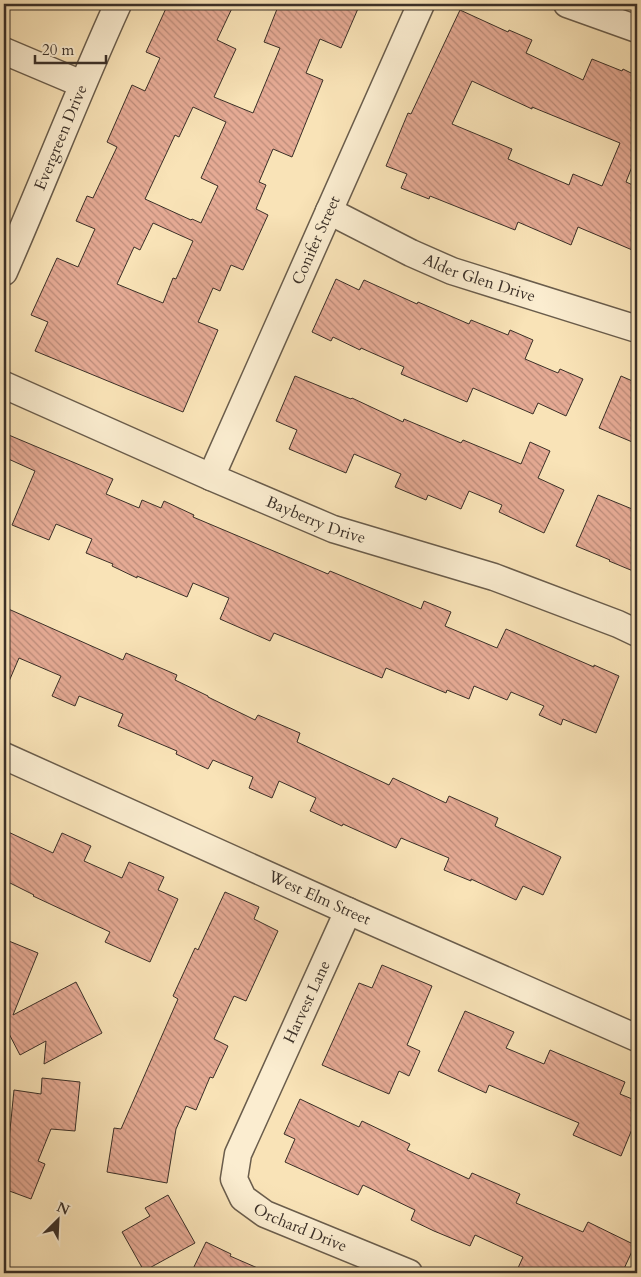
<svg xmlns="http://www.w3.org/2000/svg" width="641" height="1277" font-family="Cardo,serif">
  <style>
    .building { fill: url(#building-back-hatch); stroke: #3b3028; fill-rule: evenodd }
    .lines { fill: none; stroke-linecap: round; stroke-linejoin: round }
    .minor-casing { stroke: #6a5d4c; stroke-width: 29 }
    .minor { stroke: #fbedd0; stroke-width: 26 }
    .labels { text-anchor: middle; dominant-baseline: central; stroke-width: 4; stroke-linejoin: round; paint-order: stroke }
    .street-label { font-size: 16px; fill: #3b3028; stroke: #fbedd0 }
  </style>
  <defs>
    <pattern id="building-back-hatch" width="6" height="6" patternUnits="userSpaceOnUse" patternTransform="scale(1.25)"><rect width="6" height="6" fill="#e5aa94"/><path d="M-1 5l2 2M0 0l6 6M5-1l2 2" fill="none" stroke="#bb8b79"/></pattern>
  </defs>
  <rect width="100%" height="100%" fill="#f9e3b7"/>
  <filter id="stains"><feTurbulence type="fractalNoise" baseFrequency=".004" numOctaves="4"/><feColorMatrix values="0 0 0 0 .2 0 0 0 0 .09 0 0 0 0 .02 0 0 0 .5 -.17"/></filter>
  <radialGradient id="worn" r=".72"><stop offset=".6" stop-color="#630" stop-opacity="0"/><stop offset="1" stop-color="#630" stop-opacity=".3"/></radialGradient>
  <path class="building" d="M168,4H234L217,40L236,49L214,97L253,113L280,48L264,42L279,4H360L341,48L320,39L306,73L323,80L292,157L273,149L259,182L266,185L256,209L268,215L243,270L231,265L220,291L213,288L198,322L218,330L183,412L35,351L48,322L31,315L57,258L78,267L95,229L76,221L87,196L93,198L117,147L107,142L132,85L145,91L160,58L146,52ZM193,107L226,122L201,178L218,186L201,223L192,219L191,220L145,199L175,135L179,137ZM153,223L193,241L176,279L173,278L163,303L117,284L134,247L140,250Z
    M460,10L508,32L509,30L532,40L526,53L583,80L592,59L622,71L623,69L637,76V154L626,182L637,187V252L578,227L571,245L518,222L515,230L430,196L429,199L401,188L407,174L386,166L408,113L411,114ZM472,81L532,109V107L620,143L602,186L573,174L569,185L508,159L512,149L452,124Z
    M336,279L359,290L364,280L417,304L418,302L469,324L471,320L508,335L510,330L533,340L525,359L558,373L560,369L583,379L566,416L538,403L533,414L473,388L467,402L401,374L404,367L361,348L360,350L333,337L331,341L312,332Z
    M295,376L351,399L352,398L403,422L404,419L461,443L463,440L521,464L530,442L550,451L538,478L564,490L544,533L499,512L502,505L469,491L461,509L428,495L426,500L395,487L401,474L354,454L346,473L289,449L297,430L276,421Z
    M621,376L637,383V444L599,428Z
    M4,433L113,479L106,494L139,508L142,500L161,508L164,501L194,515L193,517L328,574L330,571L421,609L424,601L451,612L445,626L497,648L506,629L594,667V665L619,676L596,733L563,719L561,725L539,715L544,706L511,692L507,700L474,686L469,699L447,690L446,693L386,668L382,678L274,633L270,641L220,619L229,598L193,583L187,597L137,576V578L112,566L113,564L86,553L92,539L56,524L49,540L12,525L35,471L4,457Z
    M598,495L637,511V560L633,571L609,561L610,560L576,546Z
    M4,607L123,660L126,653L177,675L175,680L208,696V697L255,720L258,715L300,733L297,742L389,785L393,778L446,803L449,796L498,818L495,826L561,857L543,895L523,886L516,900L471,879V881L444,870L449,858L401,838L396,848L343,824L342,826L310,811L316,798L279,781L272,798L249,788L253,777L213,760L208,769L176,754L177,751L118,726L123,714L79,696L75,706L52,696L61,676L19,658L4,693Z
    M4,830L53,853L62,833L91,846L84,861L122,878L129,862L164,877L158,890L178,899L150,962L105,942L110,932L33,896L34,895L4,880Z
    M225,892L259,907L254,919L278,931L246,1001L234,996L214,1039L228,1046L213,1078L210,1077L196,1110L186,1106L176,1129L167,1183L107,1172L114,1128L121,1129L178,999L173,996L195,948L198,950Z
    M4,939L38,953L13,1015L76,982L102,1033L44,1064L46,1041L20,1055L7,1030L4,1036Z
    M382,965L432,986L407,1045L420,1051L409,1076L399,1071L389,1094L322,1065L359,983L372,988Z
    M465,1011L514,1032L506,1048L544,1064L550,1050L625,1082L620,1094L637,1101V1117L621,1156L573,1135L579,1123L489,1085L486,1093L438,1071Z
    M42,1078L80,1082L75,1131L51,1129L38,1161L45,1164L31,1199L4,1189V1159L7,1160L14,1090L41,1094Z
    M300,1099L359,1127L362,1121L410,1144L407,1150L469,1179L472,1173L520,1194L516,1203L583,1232L588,1222L635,1245L622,1273H532L518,1268L523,1257L475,1235L470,1246L434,1231L411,1220L415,1210L363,1185L358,1195L285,1162L295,1139L284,1134Z
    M168,1195L195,1243L144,1271L122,1232L150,1216L145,1208Z
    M206,1242L231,1254L230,1256L269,1273H191Z"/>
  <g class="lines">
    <defs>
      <g id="minor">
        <path d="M567,4L637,29"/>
        <path d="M4,51L82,84"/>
        <path id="s1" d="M329,211L411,253L452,271L637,329"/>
        <path id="s2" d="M4,272C43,183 78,92 118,4"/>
        <path id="s3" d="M4,385L211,477L333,529L494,577L618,624L637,633"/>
        <path id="s4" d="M211,477L421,4"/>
        <path id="s5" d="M4,756L348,911L637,1038"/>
        <path id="s6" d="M348,911L238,1154L234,1179L243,1198L265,1214L409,1273"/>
      </g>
    </defs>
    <use href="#minor" class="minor-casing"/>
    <use href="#minor" class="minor"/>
  </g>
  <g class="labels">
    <g class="street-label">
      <text stroke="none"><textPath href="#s2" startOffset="146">Evergreen Drive</textPath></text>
      <text stroke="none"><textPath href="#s4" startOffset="259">Conifer Street</textPath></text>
      <text stroke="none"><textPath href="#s1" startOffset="165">Alder Glen Drive</textPath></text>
      <text stroke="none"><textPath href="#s3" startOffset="340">Bayberry Drive</textPath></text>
      <text stroke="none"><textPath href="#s5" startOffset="346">West Elm Street</textPath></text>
      <text transform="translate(307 1002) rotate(-65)">Harvest Lane</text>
      <text stroke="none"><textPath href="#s6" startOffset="378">Orchard Drive</textPath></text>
    </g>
  </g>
  <rect width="641" height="1277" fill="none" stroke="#f9e3b7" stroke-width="20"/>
  <rect x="5" y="5" width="631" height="1267" fill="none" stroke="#3b3028" stroke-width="2.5"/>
  <rect x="10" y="10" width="621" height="1257" fill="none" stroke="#3b3028"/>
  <g transform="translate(58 1220) rotate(24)" stroke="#fbedd0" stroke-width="4" paint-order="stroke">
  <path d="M0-4L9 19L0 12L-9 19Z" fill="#3b3028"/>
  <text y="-8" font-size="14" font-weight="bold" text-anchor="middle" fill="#3b3028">N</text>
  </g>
  <path d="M35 55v8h71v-8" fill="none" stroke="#3b3028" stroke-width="2.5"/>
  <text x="42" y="55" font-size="15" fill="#3b3028" stroke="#fbedd0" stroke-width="4" paint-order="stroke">20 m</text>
  <rect width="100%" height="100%" filter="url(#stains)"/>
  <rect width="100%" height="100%" fill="url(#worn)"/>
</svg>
